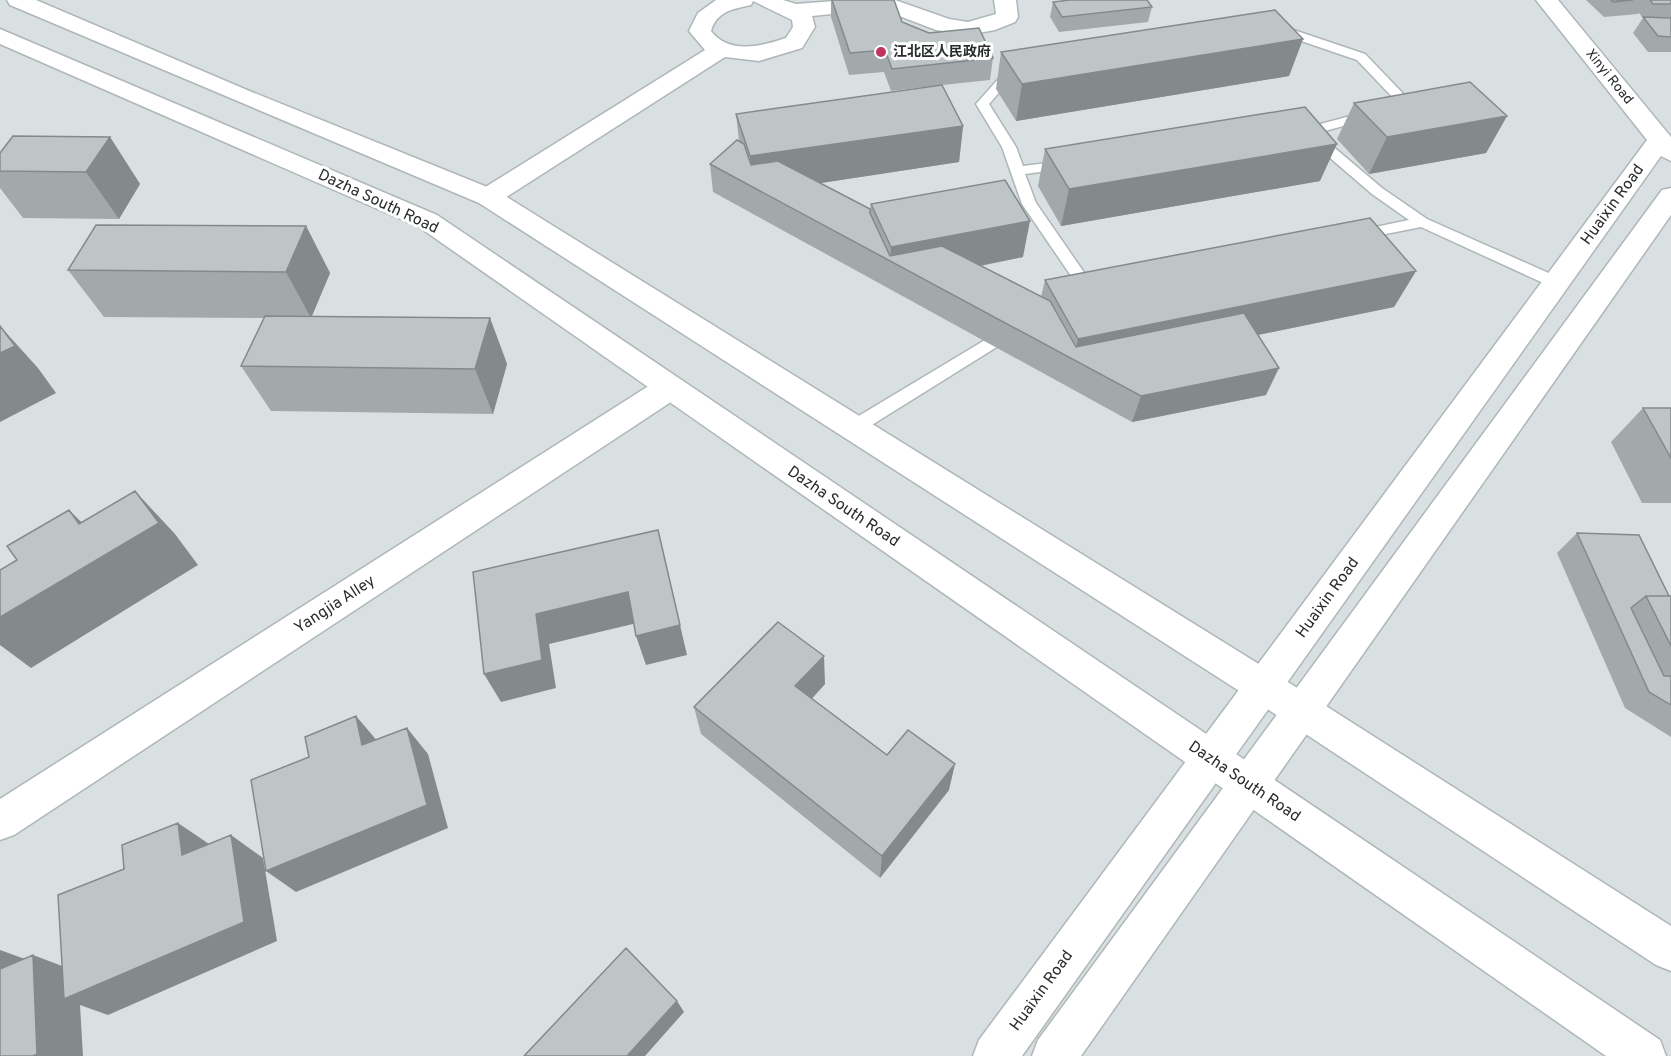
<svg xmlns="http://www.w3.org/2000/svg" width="1671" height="1056" font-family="Overpass,'Noto Sans SC',sans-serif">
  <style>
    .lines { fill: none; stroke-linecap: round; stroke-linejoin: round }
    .service-casing { stroke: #afb6b8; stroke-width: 3 }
    .minor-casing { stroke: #afb6b8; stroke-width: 3 }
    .tertiary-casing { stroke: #afb6b8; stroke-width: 3 }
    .primary-casing { stroke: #afb6b8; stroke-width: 3 }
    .service { fill: #fff; fill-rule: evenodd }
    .minor { fill: #fff; fill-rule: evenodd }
    .tertiary { fill: #fff; fill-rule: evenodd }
    .primary { fill: #fff; fill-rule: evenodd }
    .wall { fill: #a3a9ab }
    .shaded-wall { fill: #848a8b }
    .building { fill: #bdc5c7; stroke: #848a8b; stroke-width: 1.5 }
    .poi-dot { fill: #c1335f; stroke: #fff; stroke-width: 2 }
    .labels { text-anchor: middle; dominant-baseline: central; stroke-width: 6; stroke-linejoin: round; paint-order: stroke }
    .far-poi-label { font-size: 14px; font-weight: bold; fill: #292c2d; stroke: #fff; text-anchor: start }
    .far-street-label { font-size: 14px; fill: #292c2d; stroke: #fff }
    .street-label { font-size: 16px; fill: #292c2d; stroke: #fff }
  </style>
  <rect width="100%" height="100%" fill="#d8e0e2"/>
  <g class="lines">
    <defs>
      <path id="service" d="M1276,24L1365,54L1414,105L1404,111H1394V105L1399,104L1357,60L1272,31V25Z
        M1013,66L1019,70L989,104L1016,147L1023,166L1063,161L1070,165L1063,169L1025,174L1036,203L1090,281L1093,285L1090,289H1080L1022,204L1002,147L976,104L1009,67Z
        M1369,111L1376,115L1374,118L1317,133L1382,188L1427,219L1562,279L1565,283L1562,287H1552L1421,227L1356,240L1351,238L1349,235L1351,232L1409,220L1372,194L1300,132L1302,129Z
        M1010,325L1018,331L1016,335L859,433H847L845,428L847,423Z"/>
      <path id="minor" d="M716,0H783L796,4L847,0H895L949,19L968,22L996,14L994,0H1016L1018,17L1015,22L995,30L968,35L936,30L881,9L812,16L815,27L802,48L759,61L725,57L497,203L488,205L479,203L475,197L479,191L705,50L689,31L698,13ZM753,1L792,20L793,27L786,38C762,46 729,55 711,31C717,11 733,9 751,5Z"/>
      <path id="tertiary" d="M1536,0H1558L1671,137V161L1661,156L1022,1056H973L979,1040L1647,140Z
        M1671,188V215L1081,1056H1032L1038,1040L1662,190Z
        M669,377L680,380L684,388L680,396L14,835L0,840V799L658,380Z"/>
      <path id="primary" d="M7,0H36L247,90L497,191L1315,699L1671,926V971L1656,965L1289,723L479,203L10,5Z
        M0,29L437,215L1660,1040L1666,1056H1606L419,227L0,44Z"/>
    </defs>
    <use href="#service" class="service-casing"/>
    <use href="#minor" class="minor-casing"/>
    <use href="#tertiary" class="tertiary-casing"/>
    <use href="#primary" class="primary-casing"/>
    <use href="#service" class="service"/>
    <use href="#minor" class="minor"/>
    <use href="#tertiary" class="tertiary"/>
    <use href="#primary" class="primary"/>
  </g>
  <path class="wall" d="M831,0H894L902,22L993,58L990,80L942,85L963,126L959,162L820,183L870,209L871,204L1023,257L981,266L1041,297L1045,280L1416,271L1394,307L1258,335L1266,395L1132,422L713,192L710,164L739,141L736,114L934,86L891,91L884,72L849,75L831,17Z
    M1586,0H1671V52H1648L1633,33L1643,18L1639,13L1638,14L1604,17Z
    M1053,2L1152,7L1148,22L1059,32L1050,17Z
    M1303,39L1289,76L1016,121L996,89L1001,52Z
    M1354,103L1507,116L1486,153L1369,174L1337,139Z
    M110,137L140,184L119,219L23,218L0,188V153Z
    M1045,149L1320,181L1061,226L1038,186Z
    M306,226L330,273L312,316L490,318L507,364L493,414L271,411L241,366L264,318L104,317L68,270Z
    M1643,408H1671V503H1642L1611,442Z
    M1577,533L1669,596H1671V737L1625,708L1557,553Z
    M825,684L812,699L887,755L949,790L880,878L701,734L694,707Z"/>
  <path class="shaded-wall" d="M1303,39L1289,76L1016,121L1022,84Z
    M1507,116L1486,153L1369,174L1387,137Z
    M963,126L959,162L762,192L752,187L750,156Z
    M110,137L140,184L119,219L86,172Z
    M1337,144L1320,181L1061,226L1069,189Z
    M1030,221L1023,257L921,277L890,261L891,247Z
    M306,226L330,273L311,318L286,272Z
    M1416,271L1394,307L1092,369L1073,359L1078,339Z
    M490,318L507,364L493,414L475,369Z
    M0,326L38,368L56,393L0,422Z
    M1279,368L1266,395L1132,422L1141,396Z
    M135,491L175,534L198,565L31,668L0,645V617L79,524L69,510L111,551Z
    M658,530L687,655L646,665L636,636Z
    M628,592L637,623L549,644L556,688L501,702L484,674L536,614Z
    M824,656L825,684L797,714L795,686Z
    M356,716L379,743L362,745Z
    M407,728L428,754L448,828L296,892L266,871Z
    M955,764L949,790L880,878L882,856Z
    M178,823L212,846L182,855Z
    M231,835L263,858L277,941L108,1015L80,1005L83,1056H33V955L78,972Z
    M0,950L25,959L0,985Z
    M677,1001L684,1012L645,1056H627Z"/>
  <path class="building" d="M832,0H894L902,22L929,33L979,28L993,58L892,69L885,50L850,53Z
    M1070,0H1147L1152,7L1062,17L1053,2Z
    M1611,0H1633L1613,2Z
    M1650,0H1671V4H1653Z
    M1275,10L1303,39L1022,84L1001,52Z
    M1643,17L1671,18V37L1658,36Z
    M1470,82L1507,116L1387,137L1354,103Z
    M942,85L963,126L750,156L736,114Z
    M1305,107L1337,144L1069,189L1045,149Z
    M13,136L110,137L86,172L0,171V153Z
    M737,140L744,144L751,165L778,161L870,209V213L890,256L942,246L1050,301L1076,347L1244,313L1279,368L1141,396L710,164Z
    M1005,180L1030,221L891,247L871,204Z
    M1370,218L1416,271L1078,339L1045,280Z
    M96,225L306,226L286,272L68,270Z
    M265,316L490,318L475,369L241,366Z
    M0,326L15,346L0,353Z
    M1643,408H1671V458Z
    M135,491L159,523L0,617V570L17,560L7,546L69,510L79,524Z
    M658,530L680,625L636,636L628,592L536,614L542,660L484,674L473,572Z
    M1577,533L1639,535L1669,596H1646L1631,608L1664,676H1671V705L1649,692Z
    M1646,596H1671V646Z
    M778,622L824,656L795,686L887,755L908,730L955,764L882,856L694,707Z
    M356,716L362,745L407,728L427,805L266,871L251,780L309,757L305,737Z
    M178,823L182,855L231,835L244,922L64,999L58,895L124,869L122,845Z
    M626,948L677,1001L627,1056H524Z
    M33,955L37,1054L33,1056H0V969Z"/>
  <circle class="poi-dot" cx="881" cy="52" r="6"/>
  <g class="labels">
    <g class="far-poi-label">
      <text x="893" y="52">江北区人民政府</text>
    </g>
    <g class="far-street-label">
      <text transform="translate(1609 77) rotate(51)">Xinyi Road</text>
    </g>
    <g class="street-label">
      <text transform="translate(378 202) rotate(25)">Dazha South Road</text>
      <text transform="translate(1613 205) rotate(-54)">Huaixin Road</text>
      <text transform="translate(843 507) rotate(34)">Dazha South Road</text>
      <text transform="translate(1328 598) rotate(-54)">Huaixin Road</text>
      <text transform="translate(335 605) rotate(-33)">Yangjia Alley</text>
      <text transform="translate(1244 782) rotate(34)">Dazha South Road</text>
      <text transform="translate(1042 991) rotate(-54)">Huaixin Road</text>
    </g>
  </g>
</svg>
